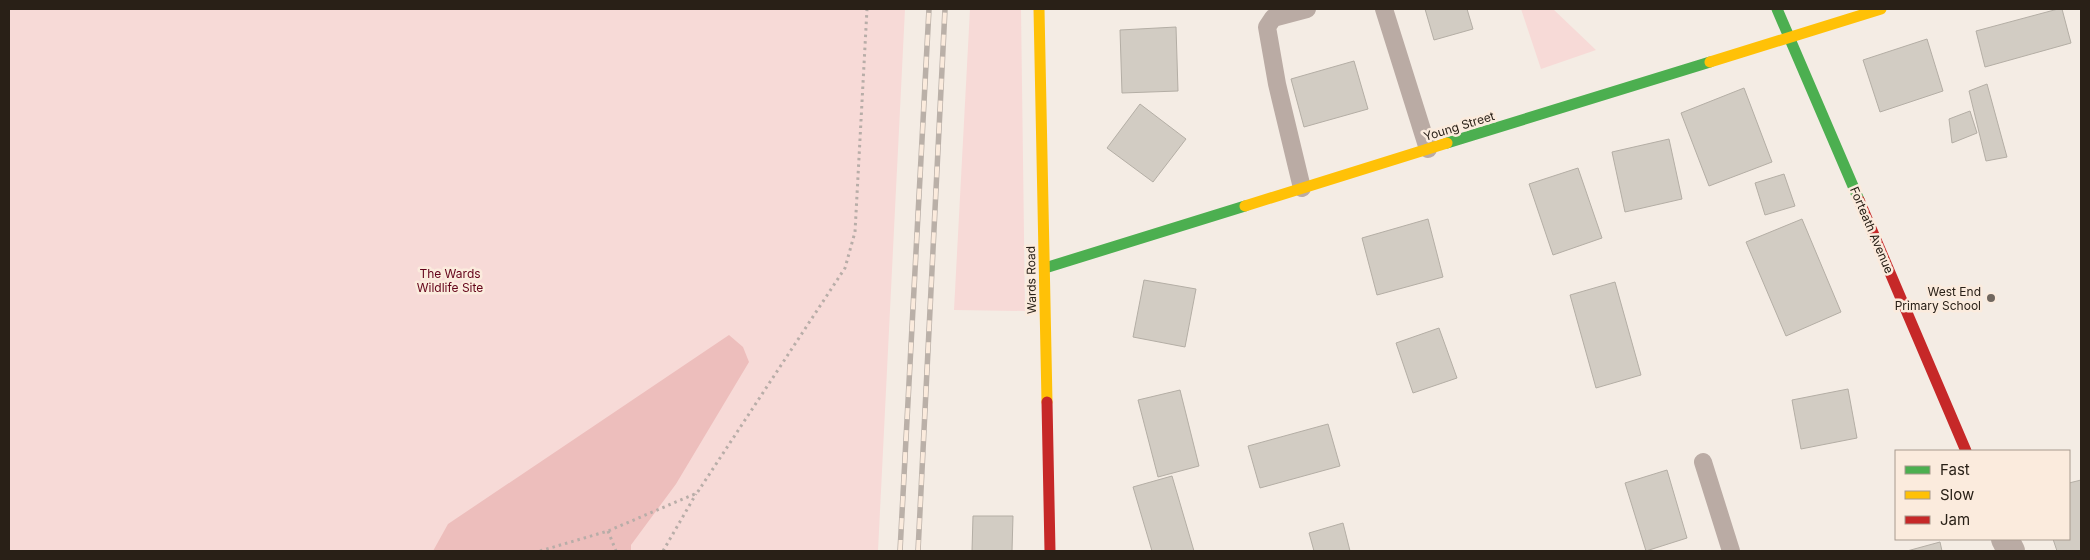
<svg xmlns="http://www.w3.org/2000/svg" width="2090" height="560" font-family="Inter,sans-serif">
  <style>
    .green { fill: #f7dad7 }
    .forest { fill: #edbebc }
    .building { fill: #d2ccc3; stroke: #b4aea5 }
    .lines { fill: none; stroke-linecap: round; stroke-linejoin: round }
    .path { stroke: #b8ada8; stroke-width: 3; stroke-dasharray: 2.5 4; stroke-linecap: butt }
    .lane { stroke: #baaba4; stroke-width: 18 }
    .street { stroke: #baaba4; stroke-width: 28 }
    .fast { stroke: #4caf50; stroke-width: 11 }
    .slow { stroke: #ffc107; stroke-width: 11 }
    .jam { stroke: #c62828; stroke-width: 11 }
    .rail-casing { stroke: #bab0a8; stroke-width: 5.5 }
    .rail { stroke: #fbebdd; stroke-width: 4; stroke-dasharray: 11; stroke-linecap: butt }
    .poi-dot { fill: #70675f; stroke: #fbebdd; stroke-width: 2 }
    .labels { text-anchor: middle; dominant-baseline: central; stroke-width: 5; stroke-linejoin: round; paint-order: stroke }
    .street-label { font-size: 12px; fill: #292017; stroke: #fbebdd }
    .park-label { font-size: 12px; fill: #630319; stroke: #fbebdd }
    .poi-label { font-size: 12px; fill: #292017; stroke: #fbebdd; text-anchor: end }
  </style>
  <rect width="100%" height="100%" fill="#f4ece4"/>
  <path class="green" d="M9,9H905L878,551H9Z
    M970,9H1021L1025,311L954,310Z
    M1521,9H1553L1596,50L1541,69Z"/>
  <path class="forest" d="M729,335L743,347L749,362L676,484L631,545V551H433L448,524Z"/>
  <path class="building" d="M1425,9H1467L1473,29L1434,40Z
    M2058,9H2062L2071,43L1985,67L1976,31Z
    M1176,27L1178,91L1122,93L1120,30Z
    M1927,39L1943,91L1880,112L1863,60Z
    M1354,61L1368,109L1304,127L1291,79Z
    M1987,84L2007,157L1986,161L1969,91Z
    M1744,88L1772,162L1709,186L1681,113Z
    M1140,104L1186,139L1153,182L1107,148Z
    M1970,111L1977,133L1952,143L1949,119Z
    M1669,139L1682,199L1625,212L1612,152Z
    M1578,168L1602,238L1553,255L1529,184Z
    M1784,174L1795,206L1765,215L1755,183Z
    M1428,219L1443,277L1377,295L1362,238Z
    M1802,219L1841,312L1786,336L1746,242Z
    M1144,280L1196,289L1185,347L1133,337Z
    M1615,282L1641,375L1596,388L1570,295Z
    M1439,328L1457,378L1413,393L1396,343Z
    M1848,389L1857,438L1801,449L1792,400Z
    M1180,390L1199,466L1158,477L1138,400Z
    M1328,424L1340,466L1260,488L1248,446Z
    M1667,470L1687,538L1646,551L1625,483Z
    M1172,476L1194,551H1152L1133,487Z
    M2081,480V551H2057L2053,539H2069V483Z
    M973,516H1013L1012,551H972Z
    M1343,523L1350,551H1314L1309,533Z
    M1940,542L1942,551H1907Z"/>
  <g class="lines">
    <path class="path" d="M608,531L616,551
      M540,551L608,531L697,493L845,268L855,232L867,9
      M663,551L696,494"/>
    <path class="lane" d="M1384,9L1428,149
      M1302,188L1277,84L1267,27L1273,18L1307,9
      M1703,462L1731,551"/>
    <path class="street" d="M2005,539L2011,551"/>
    <path class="fast" d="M1777,9L1859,200
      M1447,143L1710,62
      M1045,268L1245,206"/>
    <path class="slow" d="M1039,9L1047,402
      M1710,62L1881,9
      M1245,206L1447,143"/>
    <path class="jam" d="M1859,200L1966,451
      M1047,402L1050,551"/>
    <defs>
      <path id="rail" d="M900,551L929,9
        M918,551L945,9"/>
    </defs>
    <use href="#rail" class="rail-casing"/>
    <use href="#rail" class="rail"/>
  </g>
  <circle class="poi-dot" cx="1991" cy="298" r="5"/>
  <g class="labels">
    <g class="street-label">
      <text transform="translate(1459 126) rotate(-17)">Young Street</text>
      <text transform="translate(1872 230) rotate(67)">Forteath Avenue</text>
      <text transform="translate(1031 280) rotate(-91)">Wards Road</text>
    </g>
    <g class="park-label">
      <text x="450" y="273">The Wards<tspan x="450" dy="14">Wildlife Site</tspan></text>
    </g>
    <g class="poi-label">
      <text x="1981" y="291">West End<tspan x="1981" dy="14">Primary School</tspan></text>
    </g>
  </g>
  <rect width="2090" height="560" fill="none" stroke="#292017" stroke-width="20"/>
  <rect x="1895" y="450" width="175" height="90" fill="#fbebdd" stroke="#a79a8e"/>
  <rect x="1905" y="466" width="25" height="8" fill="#4caf50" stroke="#a79a8e"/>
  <text x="1940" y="475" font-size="15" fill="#292017">Fast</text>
  <rect x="1905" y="491" width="25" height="8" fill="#ffc107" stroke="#a79a8e"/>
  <text x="1940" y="500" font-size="15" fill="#292017">Slow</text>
  <rect x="1905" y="516" width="25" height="8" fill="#c62828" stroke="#a79a8e"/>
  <text x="1940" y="525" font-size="15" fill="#292017">Jam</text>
</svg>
